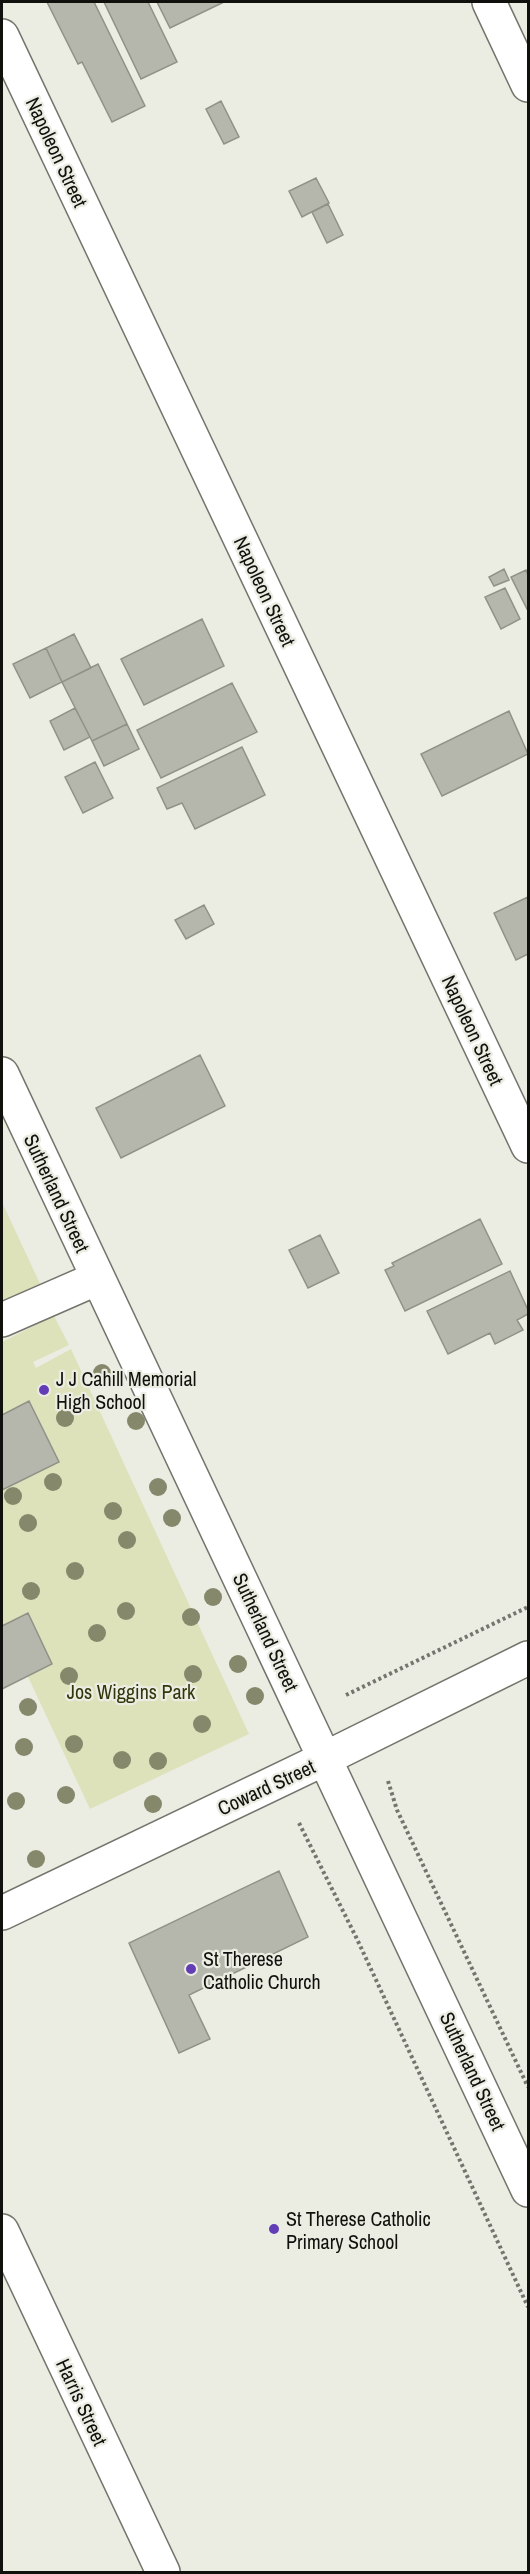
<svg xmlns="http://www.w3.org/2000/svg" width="530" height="2574" font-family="'Archivo Narrow',sans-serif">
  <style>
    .green { fill: #dde2bb }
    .building { fill: #b5b6ac; stroke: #909288; stroke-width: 1.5 }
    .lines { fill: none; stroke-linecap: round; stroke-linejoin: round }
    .minor-casing { stroke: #73746b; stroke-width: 36 }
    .path { stroke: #73756e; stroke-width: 4; stroke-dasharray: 3 3; stroke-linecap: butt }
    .minor { stroke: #fff; stroke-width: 33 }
    .tree { fill: #86886c }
    .poi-dot { fill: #633db5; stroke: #ebede3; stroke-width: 2 }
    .labels { text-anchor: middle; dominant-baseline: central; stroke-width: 4.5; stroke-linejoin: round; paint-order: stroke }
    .street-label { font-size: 20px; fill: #10110d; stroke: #ebede3 }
    .poi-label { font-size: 20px; fill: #10110d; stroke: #ebede3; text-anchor: start }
    .park-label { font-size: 20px; fill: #33360a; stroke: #ebede3 }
  </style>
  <rect width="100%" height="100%" fill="#ebede3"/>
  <path class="green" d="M2,1202L42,1288L2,1307Z
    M54,1316L69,1345L33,1362L36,1368L71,1349L249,1734L90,1809L14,1647L27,1613L2,1626V1490L59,1461L29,1401L2,1415V1342Z"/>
  <path class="building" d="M47,2H94L145,106L112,122L82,62L78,64Z
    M104,2H148L177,62L141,79Z
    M157,2H221L222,3L170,28Z
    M221,101L239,137L224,144L206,109Z
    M316,178L329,203L302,217L289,191Z
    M328,204L343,235L327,243L312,212Z
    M504,569L509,580L494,586L489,577Z
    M526,570L528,575V608L527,609L511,577Z
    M505,588L520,619L501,629L485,597Z
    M202,619L224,666L144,705L121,659Z
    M74,634L91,668L62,682L46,648Z
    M46,648L62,682L30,698L13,664Z
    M98,664L127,724L92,741L62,682Z
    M232,683L257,732L161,778L137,730Z
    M75,708L90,737L64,750L50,721Z
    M509,711L528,754L442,796L421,754Z
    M127,724L139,749L104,766L92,741Z
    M242,747L265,795L195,829L182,803L167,809L157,788Z
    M95,762L113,798L83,813L65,777Z
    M528,897V954L516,960L494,913Z
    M204,905L214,924L186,939L175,920Z
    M200,1055L225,1106L121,1158L96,1108Z
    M480,1219L502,1264L405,1311L385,1270L394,1266L392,1263Z
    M320,1235L339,1273L308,1288L289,1250Z
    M510,1271L528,1310V1314L517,1320L523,1330L495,1344L490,1333L448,1354L427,1311Z
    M29,1401L59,1462L2,1490V1415Z
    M28,1613L52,1664L2,1689V1626Z
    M279,1871L308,1937L189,1995L210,2039L179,2053L129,1943Z"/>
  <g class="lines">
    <defs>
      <path id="minor" d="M489,2L528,85
        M2,36L528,1146
        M2,1074L528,2190
        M2,1320L98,1278
        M2,1913L326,1758L528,1658
        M2,2231L163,2572"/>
    </defs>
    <use href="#minor" class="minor-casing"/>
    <path class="path" d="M346,1695L528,1607
      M388,1781L397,1810L528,2087
      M299,1823L357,1939L528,2307"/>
    <use href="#minor" class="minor"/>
  </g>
  <g class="tree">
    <circle cx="102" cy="1373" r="9"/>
    <circle cx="65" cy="1418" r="9"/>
    <circle cx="136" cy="1421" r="9"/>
    <circle cx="53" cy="1482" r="9"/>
    <circle cx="158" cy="1487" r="9"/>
    <circle cx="13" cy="1496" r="9"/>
    <circle cx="113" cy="1511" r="9"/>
    <circle cx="172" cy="1518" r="9"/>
    <circle cx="28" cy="1523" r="9"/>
    <circle cx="127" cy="1540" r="9"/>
    <circle cx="75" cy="1571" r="9"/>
    <circle cx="31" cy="1591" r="9"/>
    <circle cx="213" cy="1597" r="9"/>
    <circle cx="126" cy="1611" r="9"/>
    <circle cx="191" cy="1617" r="9"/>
    <circle cx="97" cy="1633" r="9"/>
    <circle cx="238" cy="1664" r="9"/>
    <circle cx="193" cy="1674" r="9"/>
    <circle cx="69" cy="1676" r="9"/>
    <circle cx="255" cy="1696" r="9"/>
    <circle cx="28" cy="1707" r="9"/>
    <circle cx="202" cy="1724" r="9"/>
    <circle cx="74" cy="1744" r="9"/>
    <circle cx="24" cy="1747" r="9"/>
    <circle cx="122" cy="1760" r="9"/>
    <circle cx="158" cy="1761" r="9"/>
    <circle cx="66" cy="1795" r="9"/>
    <circle cx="16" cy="1801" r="9"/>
    <circle cx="153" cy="1804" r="9"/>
    <circle cx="36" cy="1859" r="9"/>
  </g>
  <g class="poi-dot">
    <circle cx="44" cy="1390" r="6"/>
    <circle cx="191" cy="1969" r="6"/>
    <circle cx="274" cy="2229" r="6"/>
  </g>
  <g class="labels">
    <g class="street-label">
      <text transform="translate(57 152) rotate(65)">Napoleon Street</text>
      <text transform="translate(265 591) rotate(65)">Napoleon Street</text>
      <text transform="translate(473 1030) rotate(65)">Napoleon Street</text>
      <text transform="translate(57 1193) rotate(65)">Sutherland Street</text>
      <text transform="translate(266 1632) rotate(65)">Sutherland Street</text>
      <text transform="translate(266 1787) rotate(-25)">Coward Street</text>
      <text transform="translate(473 2071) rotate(65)">Sutherland Street</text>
      <text transform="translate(82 2402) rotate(65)">Harris Street</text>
    </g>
    <g class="poi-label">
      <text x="56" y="1378">J J Cahill Memorial<tspan x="56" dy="23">High School</tspan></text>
      <text x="203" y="1958">St Therese<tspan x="203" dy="23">Catholic Church</tspan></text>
      <text x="286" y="2218">St Therese Catholic<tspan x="286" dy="23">Primary School</tspan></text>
    </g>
    <g class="park-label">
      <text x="131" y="1691">Jos Wiggins Park</text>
    </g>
  </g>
  <rect width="530" height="2574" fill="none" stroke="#10110d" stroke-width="6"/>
</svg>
